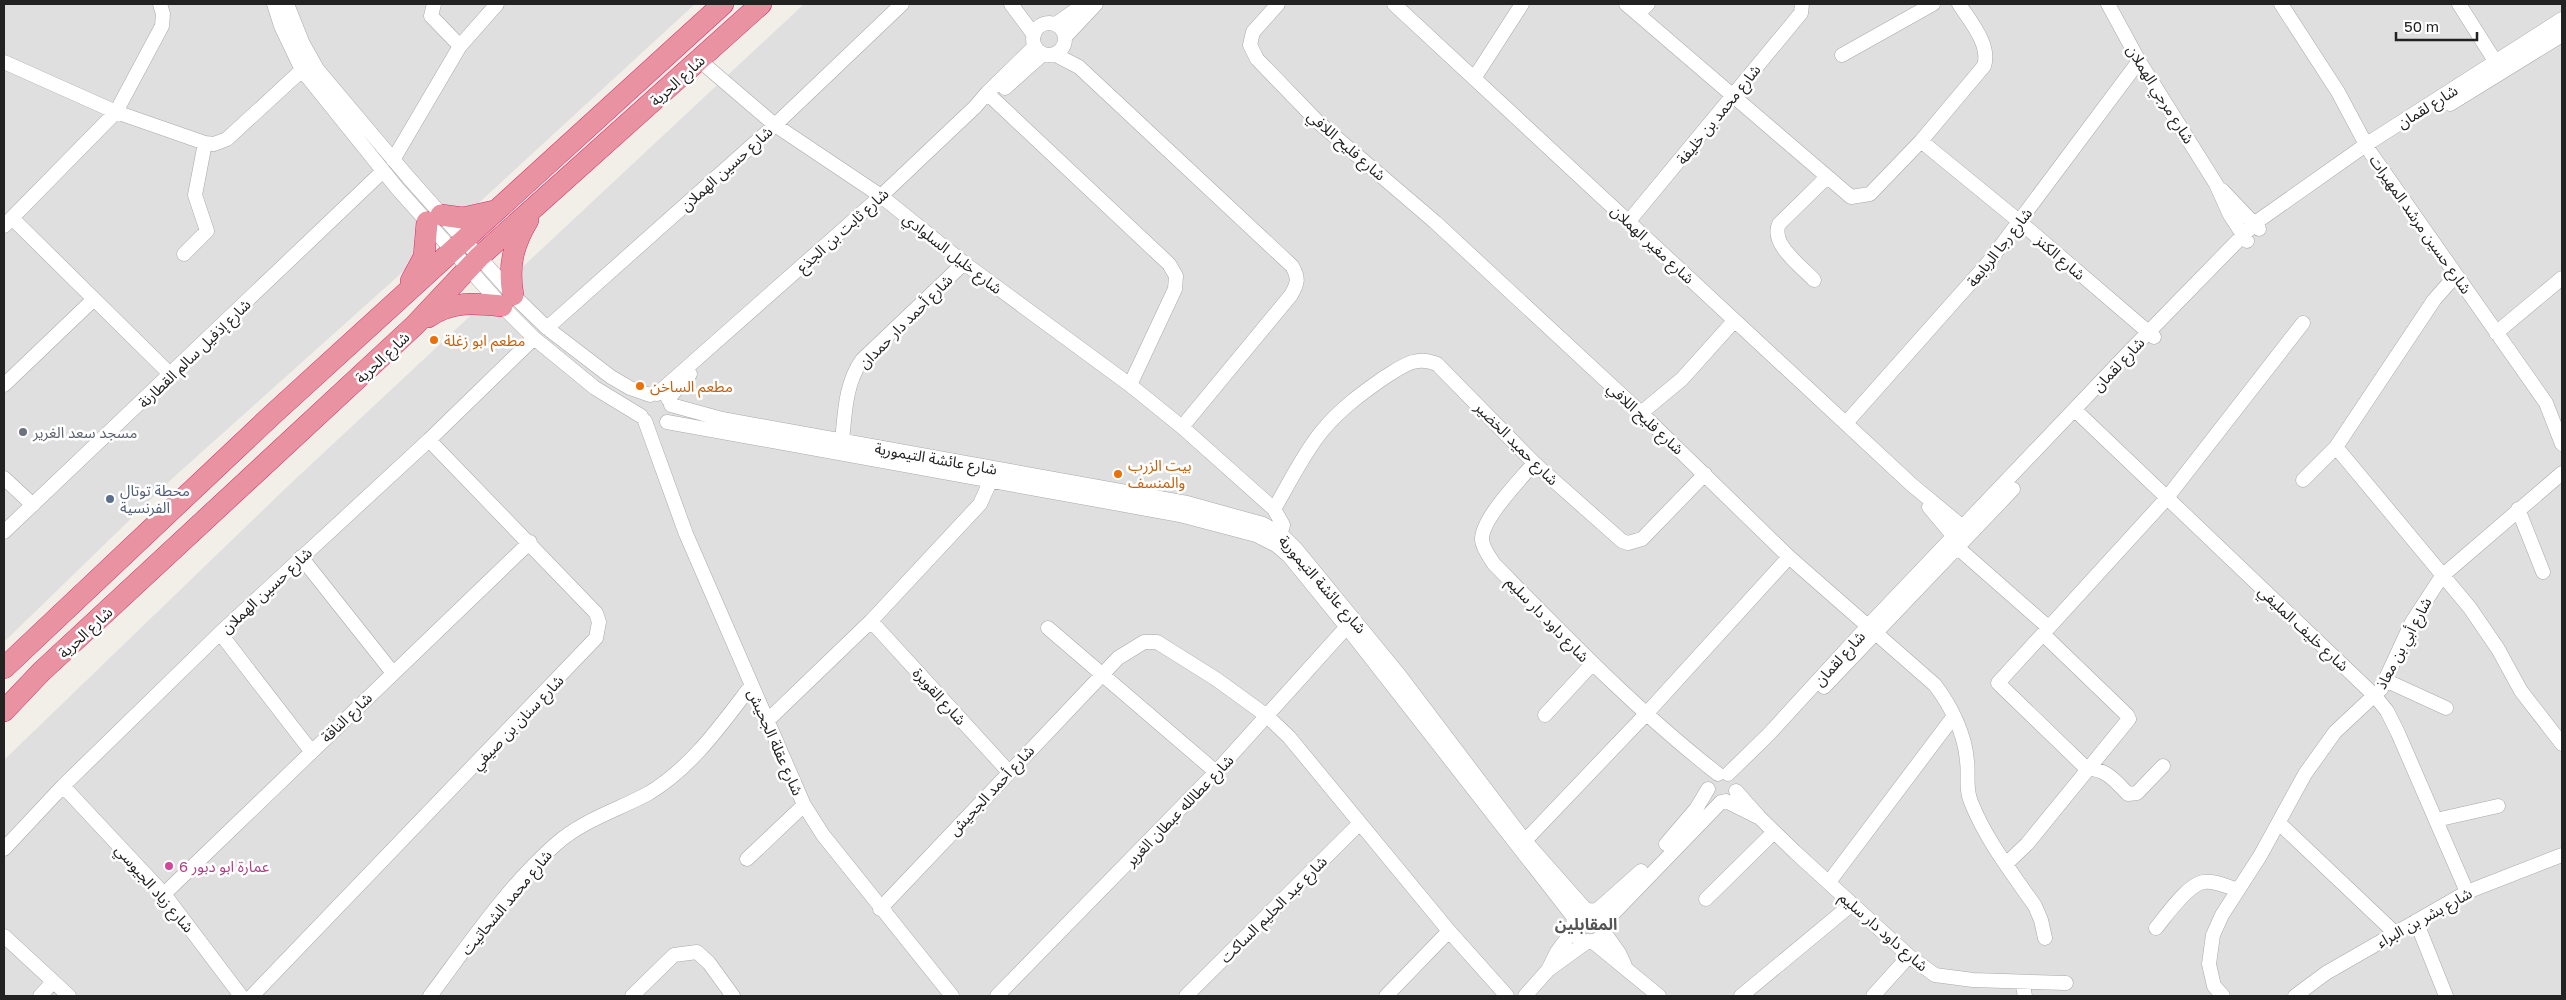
<svg xmlns="http://www.w3.org/2000/svg" width="2566" height="1000" font-family="'Golos Text','Noto Sans Arabic',sans-serif">
  <style>
    .residential { fill: #e0dfdf }
    .lines { fill: none; stroke-linecap: round; stroke-linejoin: round }
    .minor-casing { stroke: #a9a9a9; stroke-width: 15 }
    .highway-casing { stroke: #dc2a67; stroke-width: 22 }
    .minor { stroke: #fff; stroke-width: 14 }
    .highway { stroke: #e892a2; stroke-width: 21 }
    .food-dot { fill: #e8710a; stroke: #fff; stroke-width: 2 }
    .worship-dot { fill: #6b7280; stroke: #fff; stroke-width: 2 }
    .service-dot { fill: #5c6f8a; stroke: #fff; stroke-width: 2 }
    .hotel-dot { fill: #d1479c; stroke: #fff; stroke-width: 2 }
    .labels { text-anchor: middle; dominant-baseline: central; stroke-width: 5; stroke-linejoin: round; paint-order: stroke }
    .street-label { font-size: 15px; fill: #222; stroke: #fff }
    .food-label { font-size: 15px; fill: #c56008; stroke: #fff; text-anchor: start }
    .worship-label { font-size: 15px; fill: #5b616d; stroke: #fff; text-anchor: start }
    .service-label { font-size: 15px; fill: #4e5e75; stroke: #fff; text-anchor: start }
    .hotel-label { font-size: 15px; fill: #b23c85; stroke: #fff; text-anchor: start }
    .neighbourhood-label { font-size: 16px; font-weight: bold; fill: #555; stroke: #fff }
  </style>
  <rect width="100%" height="100%" fill="#f2efe9"/>
  <path class="residential" d="M4,4H695L444,235L175,476L4,642Z
    M804,4H2562V996H4V760L288,486Z"/>
  <g class="lines">
    <defs>
      <path id="minor" d="M274,4L281,26L302,70L397,188L502,306L534,338L595,388L641,416
        M287,4L303,44L317,69L408,177L513,295L547,328L611,377L630,388L650,395
        M434,4L431,16L460,46
        M1011,4L1034,35
        M1278,4L1253,32L1250,45L1257,59L1318,122L1435,222L1641,413L1789,557L1935,685C1951,706 1965,734 1967,761C1969,775 1965,788 1971,802C1986,840 2012,873 2035,906L2041,920L2045,938
        M1394,4L1912,485L1970,533
        M1626,4L1851,197L1870,194L1921,141L1984,66C1991,45 1970,21 1959,4
        M2108,4L2139,61L2216,184L2230,215L2247,241
        M2281,4L2338,92L2370,152L2546,403L2562,444
        M2459,4L2495,61
        M1638,14L1648,4
        M1033 39a16 16 0 1 1 32 0a16 16 0 1 1-32 0Z
        M1056,24L1084,4
        M1065,37L1096,4
        M1054,54L1079,67L1292,266C1299,278 1298,283 1291,295L1182,427
        M1842,55L1933,4
        M699,60L775,125L881,196L964,263L1130,385L1182,427L1274,509L1283,525L1279,540
        M4,62L116,112L205,143L214,144L227,139L302,70L312,69
        M1475,77L1522,4
        M1005,88L1043,54
        M987,93L1169,264L1176,276L1175,289L1130,385
        M2450,104L2562,35
        M1921,141L2020,222L2154,337
        M393,160L460,46L497,4
        M2222,190L2259,229
        M12,218L171,375
        M1629,221L1792,24L1801,13L1802,4
        M4,226L116,112L162,26L163,14L160,4
        M184,254L207,231L195,195L205,143
        M1814,280C1801,266 1770,244 1779,224L1827,177
        M547,328L775,125L902,4
        M2496,333L2562,278
        M4,385L94,299
        M657,394L881,196L975,107L987,93L1035,46
        M668,399L690,374
        M671,405L722,419L1187,503L1263,524L1281,534L1296,549L1400,676L1525,841L1586,910
        M2075,410L2375,696L2387,711L2398,733L2467,892
        M1641,413L1682,379L1734,321
        M645,421L686,534L804,805L823,835L952,996
        M667,422L1180,515L1256,535L1276,545L1289,556L1346,626L1575,919
        M1846,423L1988,263L2139,61
        M842,441C845,413 845,384 862,360L964,263
        M2336,447L2470,608L2498,649L2521,691L2562,744
        M1534,463C1521,479 1481,519 1482,540C1483,549 1489,556 1494,564C1566,637 1637,711 1718,774
        M4,478L33,505
        M2303,480L2336,447L2434,300L2456,275
        M1929,507L1960,544
        M1274,509C1289,484 1303,454 1322,431C1340,409 1362,393 1385,377C1403,366 1416,355 1437,364L1534,463L1622,541L1628,543L1642,539L1705,474
        M2518,509L2543,572
        M4,532L382,172
        M1958,548L2048,627
        M301,557L393,673
        M871,621L1008,771
        M1048,628L1216,772
        M220,633L311,751
        M2387,681L2446,708
        M1824,687L2013,489
        M1545,715L1592,664
        M767,721L871,621L980,504L990,482
        M2163,766L2137,793L2128,794C2116,782 2106,768 2087,769L1998,683L2166,499L2303,323
        M1728,774L1769,734L1867,627L2129,352L2255,223L2367,144L2562,19
        M63,786L164,894L241,996
        M1736,791L1759,817L1795,852L1909,956L1935,975L1973,980L2066,983
        M1726,801L1758,817
        M2436,820L2498,806
        M2279,823L2395,933
        M1666,844L1696,809L1708,789
        M1519,847L1647,713L1789,557
        M4,849L63,786L220,633L429,440L534,338
        M747,859L804,805
        M2006,864L2027,844L2129,719L2127,715L2043,634
        M1829,882L1954,716
        M164,894L530,542
        M1706,899L1774,832
        M880,909L1118,658L1144,642H1157L1216,679L1267,716L1289,737L1449,931L1507,996
        M1573 926a16 16 0 1 1 32 0a16 16 0 1 1-32 0Z
        M1596,911L1641,871
        M2416,921L2446,996
        M1605,922L1721,802
        M2156,928C2166,916 2187,885 2203,882C2214,880 2228,887 2238,890
        M1604,932L1619,953L1625,966
        M4,936L69,996
        M1592,941L1659,996
        M1548,970L1557,952L1574,929
        M2022,982L2025,996
        M40,996L53,982
        M252,996L596,638L599,622L596,613L429,440
        M430,996C469,944 507,887 556,844C583,820 618,810 649,793C692,767 721,725 751,686
        M632,996L674,955L697,952L709,963L733,996
        M997,996L1216,772L1352,621
        M1186,996L1360,823
        M1386,996L1449,931
        M1525,996L1548,970L1588,941
        M1741,996L1852,904
        M1873,996L1909,956
        M2223,996L2214,986L2209,964L2213,935L2222,915L2260,856L2305,774L2335,732L2381,689L2412,622L2442,576L2562,473
        M2295,996L2326,973L2467,892L2562,855"/>
      <path id="highway" d="M441,215L463,218L494,211
        M411,281L424,257L427,222
        M513,295C508,266 513,245 528,220
        M428,317C452,301 474,303 502,306
        M4,668L272,415L723,4
        M4,711L41,672L415,325L479,257L761,4"/>
    </defs>
    <use href="#minor" class="minor-casing"/>
    <use href="#highway" class="highway-casing"/>
    <use href="#minor" class="minor"/>
    <use href="#highway" class="highway"/>
  </g>
  <g class="food-dot">
    <circle cx="434" cy="340" r="5"/>
    <circle cx="640" cy="386" r="5"/>
    <circle cx="1118" cy="474" r="5"/>
  </g>
  <circle class="worship-dot" cx="23" cy="432" r="5"/>
  <circle class="service-dot" cx="110" cy="499" r="5"/>
  <circle class="hotel-dot" cx="169" cy="866" r="5"/>
  <g class="labels">
    <g class="street-label">
      <text transform="translate(677 80) rotate(-42)">شارع الحرية</text>
      <text transform="translate(2161 94) rotate(58)">شارع مرجي الهملان</text>
      <text transform="translate(2427 106) rotate(-32)">شارع لقمان</text>
      <text transform="translate(1718 114) rotate(-51)">شارع محمد بن خليفة</text>
      <text transform="translate(1347 145) rotate(41)">شارع فليح اللافي</text>
      <text transform="translate(726 168) rotate(-42)">شارع حسين الهملان</text>
      <text transform="translate(2421 224) rotate(55)">شارع حسين مرشد المهيرات</text>
      <text transform="translate(842 230) rotate(-42)">شارع ثابت بن الجذع</text>
      <text transform="translate(1653 244) rotate(43)">شارع مغير الهملان</text>
      <text transform="translate(1999 247) rotate(-52)">شارع رجا الربابعة</text>
      <text transform="translate(953 253) rotate(38)">شارع خليل السلوادي</text>
      <text transform="translate(2061 257) rotate(41)">شارع الكنز</text>
      <text transform="translate(905 321) rotate(-45)">شارع أحمد دار حمدان</text>
      <text transform="translate(194 353) rotate(-44)">شارع إذفيل سالم القطارنة</text>
      <text transform="translate(382 357) rotate(-43)">شارع الحرية</text>
      <text transform="translate(2118 364) rotate(-47)">شارع لقمان</text>
      <text transform="translate(1646 418) rotate(43)">شارع فليح اللافي</text>
      <text transform="translate(1517 443) rotate(45)">شارع حميد الخضير</text>
      <text transform="translate(936 458) rotate(10)">شارع عائشة التيمورية</text>
      <text transform="translate(1323 584) rotate(49)">شارع عائشة التيمورية</text>
      <text transform="translate(266 590) rotate(-43)">شارع حسين الهملان</text>
      <text transform="translate(1548 619) rotate(46)">شارع داود دار سليم</text>
      <text transform="translate(2304 628) rotate(43)">شارع خليف المليفي</text>
      <text transform="translate(85 632) rotate(-43)">شارع الحرية</text>
      <text transform="translate(2403 643) rotate(-62)">شارع أبي بن معاذ</text>
      <text transform="translate(1839 658) rotate(-48)">شارع لقمان</text>
      <text transform="translate(940 696) rotate(48)">شارع القويرة</text>
      <text transform="translate(346 717) rotate(-44)">شارع الناقة</text>
      <text transform="translate(517 722) rotate(-46)">شارع سنان بن صيفي</text>
      <text transform="translate(776 742) rotate(66)">شارع عقلة الجحيش</text>
      <text transform="translate(991 790) rotate(-47)">شارع أحمد الجحيش</text>
      <text transform="translate(1179 810) rotate(-46)">شارع عطالله عبطان الغرير</text>
      <text transform="translate(155 888) rotate(49)">شارع زياد الجيوسي</text>
      <text transform="translate(506 902) rotate(-50)">شارع محمد الشحاتيت</text>
      <text transform="translate(1273 909) rotate(-45)">شارع عبد الحليم الساكت</text>
      <text transform="translate(2424 917) rotate(-29)">شارع بشر بن البراء</text>
      <text transform="translate(1884 931) rotate(41)">شارع داود دار سليم</text>
    </g>
    <g class="food-label">
      <text x="444" y="340">مطعم ابو زغلة</text>
      <text x="650" y="386">مطعم الساخن</text>
      <text x="1128" y="465">بيت الزرب<tspan x="1128" dy="17">والمنسف</tspan></text>
    </g>
    <g class="worship-label">
      <text x="33" y="432">مسجد سعد الغرير</text>
    </g>
    <g class="service-label">
      <text x="120" y="490">محطة توتال<tspan x="120" dy="17">الفرنسية</tspan></text>
    </g>
    <g class="hotel-label">
      <text x="179" y="866">عمارة ابو دبور 6</text>
    </g>
    <g class="neighbourhood-label">
      <text x="1586" y="924">المقابلين</text>
    </g>
  </g>
  <rect width="2566" height="1000" fill="none" stroke="#222222" stroke-width="10"/>
  <path d="M2396 32v8h81v-8" fill="none" stroke="#222222" stroke-width="2.5"/>
  <text x="2404" y="32" font-size="15" fill="#222222" stroke="#ffffff" stroke-width="4" paint-order="stroke">50 m</text>
</svg>
